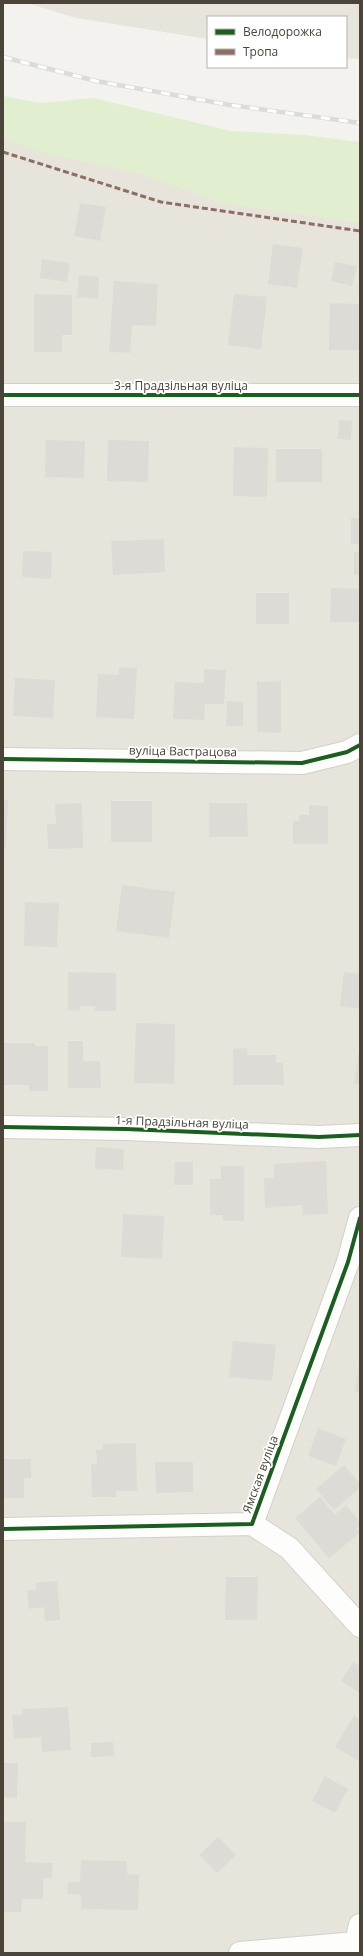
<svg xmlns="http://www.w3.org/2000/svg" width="363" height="1956" font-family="'Open Sans',sans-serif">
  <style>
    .residential { fill: #e7e4dc }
    .green { fill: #e1eecf }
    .building { fill: #dedbd6 }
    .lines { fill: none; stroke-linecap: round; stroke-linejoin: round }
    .minor-casing { stroke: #d2d0cb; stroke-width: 24 }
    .minor { stroke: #fdfdfc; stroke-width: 22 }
    .rail-casing { stroke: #dbdbda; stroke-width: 4.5 }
    .rail { stroke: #fff; stroke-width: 3; stroke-dasharray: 9; stroke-linecap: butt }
    .quiet { stroke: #8d6e63; stroke-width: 3; stroke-dasharray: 6 3; stroke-linecap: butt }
    .cycleway-casing { stroke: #fff; stroke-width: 6 }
    .cycleway { stroke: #1b5e20; stroke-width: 4 }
    .labels { text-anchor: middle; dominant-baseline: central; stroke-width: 3.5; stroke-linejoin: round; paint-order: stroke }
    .street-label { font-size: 12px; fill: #4b4439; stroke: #fff }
  </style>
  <rect width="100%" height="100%" fill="#f4f2ee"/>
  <path class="residential" d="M27,3H360V59L346,58V17H208V39L76,18Z
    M3,104L360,165V1953H3Z"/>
  <path class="green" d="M3,96L41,103L93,98L231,131L305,135L360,142V223L221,203L143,175L40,152L3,138Z"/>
  <path class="building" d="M80,203L106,207L100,241L74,236Z
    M273,244L303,248L297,288L268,284Z
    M42,259L70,263L67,282L40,278Z
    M335,262L357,266L352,286L331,281Z
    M79,275L99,277L98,299L77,297Z
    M114,281L158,284L156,326L132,325L130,353L109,352Z
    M34,294L72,295V335H62V352H34Z
    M234,294L267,297L261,349L228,345Z
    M330,303L360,304V350H329Z
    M339,420L352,421L351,440L338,439Z
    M46,440L85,441L84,478L45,477Z
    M108,440L149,441L148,482L107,481Z
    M234,447L268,448L267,497L233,496Z
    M276,449H322V482H276Z
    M351,518H360V544H351Z
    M164,539L165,572L113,575L111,541Z
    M23,551L52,552L51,579L22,577Z
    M354,552H360V575H354Z
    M331,588L360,589V622H330Z
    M256,593H289V624H256Z
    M119,667L137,668L134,719L96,717L98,674L119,675Z
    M204,669L226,670L224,704H205L204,720L173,719L175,682L204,683Z
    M15,678L55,680L53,718L13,716Z
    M281,681V733L257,732V682Z
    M227,701L243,702V726H226Z
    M3,800H8L6,848L3,847Z
    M111,801H152V842H111Z
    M82,803L83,848L48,849L47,824H56L55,804Z
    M209,803H247L248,837H209Z
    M309,805L328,806V844H293V821H299V815H309Z
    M122,885L175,892L169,938L116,931Z
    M25,902L59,903L57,947L24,946Z
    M68,972L116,973V1011H95V1006H80V1011L68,1010Z
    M344,972L360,974V1009L340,1006Z
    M136,1023L175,1024L174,1084L134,1083Z
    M68,1041H83V1061H100L101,1088H68Z
    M3,1043H35V1046H48V1091H29V1085H3Z
    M247,1048L248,1055H276V1063H283L284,1085H233V1049Z
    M359,1049H360V1085L354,1084Z
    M96,1147L124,1149L123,1170L95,1169Z
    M326,1161L328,1214L303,1215L302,1205L265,1208L264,1178H274V1164Z
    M175,1162H193V1185H174Z
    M221,1166H244V1221H223V1215H210V1179H221Z
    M123,1214L164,1216L162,1259L121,1257Z
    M233,1341L276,1345L272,1381L229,1377Z
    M359,1360H360V1393L355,1392Z
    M318,1428L346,1439L336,1466L308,1456Z
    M136,1443L137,1491H116V1497H92L91,1464H97L96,1450H103V1444Z
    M3,1459H31V1478H24V1498H3Z
    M155,1462H193V1492L156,1493Z
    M344,1465L360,1484V1488L334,1510L316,1489Z
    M320,1497L335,1515L346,1505L360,1522V1526L356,1528L360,1533L329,1558L295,1518Z
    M226,1577H258L257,1620H225Z
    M57,1581L60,1620L45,1621L44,1607L29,1609L27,1590H36V1583Z
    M353,1662L360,1667V1693L341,1681Z
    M68,1707L71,1750L42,1752L41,1737L14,1739L12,1715L23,1714L22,1709Z
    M354,1715L360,1719V1762L335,1747Z
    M113,1742L114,1756L91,1757V1743Z
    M3,1763H18L17,1798L3,1797Z
    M325,1776L348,1789L335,1813L312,1801Z
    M3,1822H26L25,1862L53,1863L52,1878H43V1899H22L21,1912H3Z
    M218,1837L236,1855L217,1873L199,1855Z
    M81,1860L127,1861V1874L139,1875L138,1910L81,1909V1895L67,1894L68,1882H80Z"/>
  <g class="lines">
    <defs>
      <path id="minor" d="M3,395H360
        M3,759L302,763L347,752L360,745
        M3,1127L126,1129L319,1137L360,1135
        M252,1524L289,1548L360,1626
        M3,1529L252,1524L348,1262L360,1218
        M240,1953L356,1943
        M358,1953L356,1943L360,1925"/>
    </defs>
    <use href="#minor" class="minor-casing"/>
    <use href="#minor" class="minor"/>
    <defs>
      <path id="rail" d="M3,57L96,81L230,105L360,123"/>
    </defs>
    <use href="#rail" class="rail-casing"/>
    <use href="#rail" class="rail"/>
    <path class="quiet" d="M3,152L161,202L360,231"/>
    <defs>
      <path id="cycleway" d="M3,395H360
        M3,759L302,763L347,752L360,745
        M3,1127L126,1129L319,1137L360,1135
        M3,1529L252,1524L348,1262L360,1218"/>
    </defs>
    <use href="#cycleway" class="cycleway-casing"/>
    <use href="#cycleway" class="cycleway"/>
  </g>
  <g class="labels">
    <g class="street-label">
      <text x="181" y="385">3-я Прадзільная вуліца</text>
      <text transform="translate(183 751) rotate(1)">вуліца Вастрацова</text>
      <text transform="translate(182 1122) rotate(2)">1-я Прадзільная вуліца</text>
      <text transform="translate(260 1474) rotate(-70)">Ямская вуліца</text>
    </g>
  </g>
  <rect width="363" height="1956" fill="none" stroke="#4b4439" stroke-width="8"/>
  <rect x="207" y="16" width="140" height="52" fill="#ffffff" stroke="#b7b4b0"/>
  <rect x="215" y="29" width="20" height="6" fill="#1b5e20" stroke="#b7b4b0"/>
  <text x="243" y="36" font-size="12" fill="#4b4439">Велодорожка</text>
  <rect x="215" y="49" width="20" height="6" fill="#8d6e63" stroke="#b7b4b0"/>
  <text x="243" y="56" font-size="12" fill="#4b4439">Тропа</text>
</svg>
